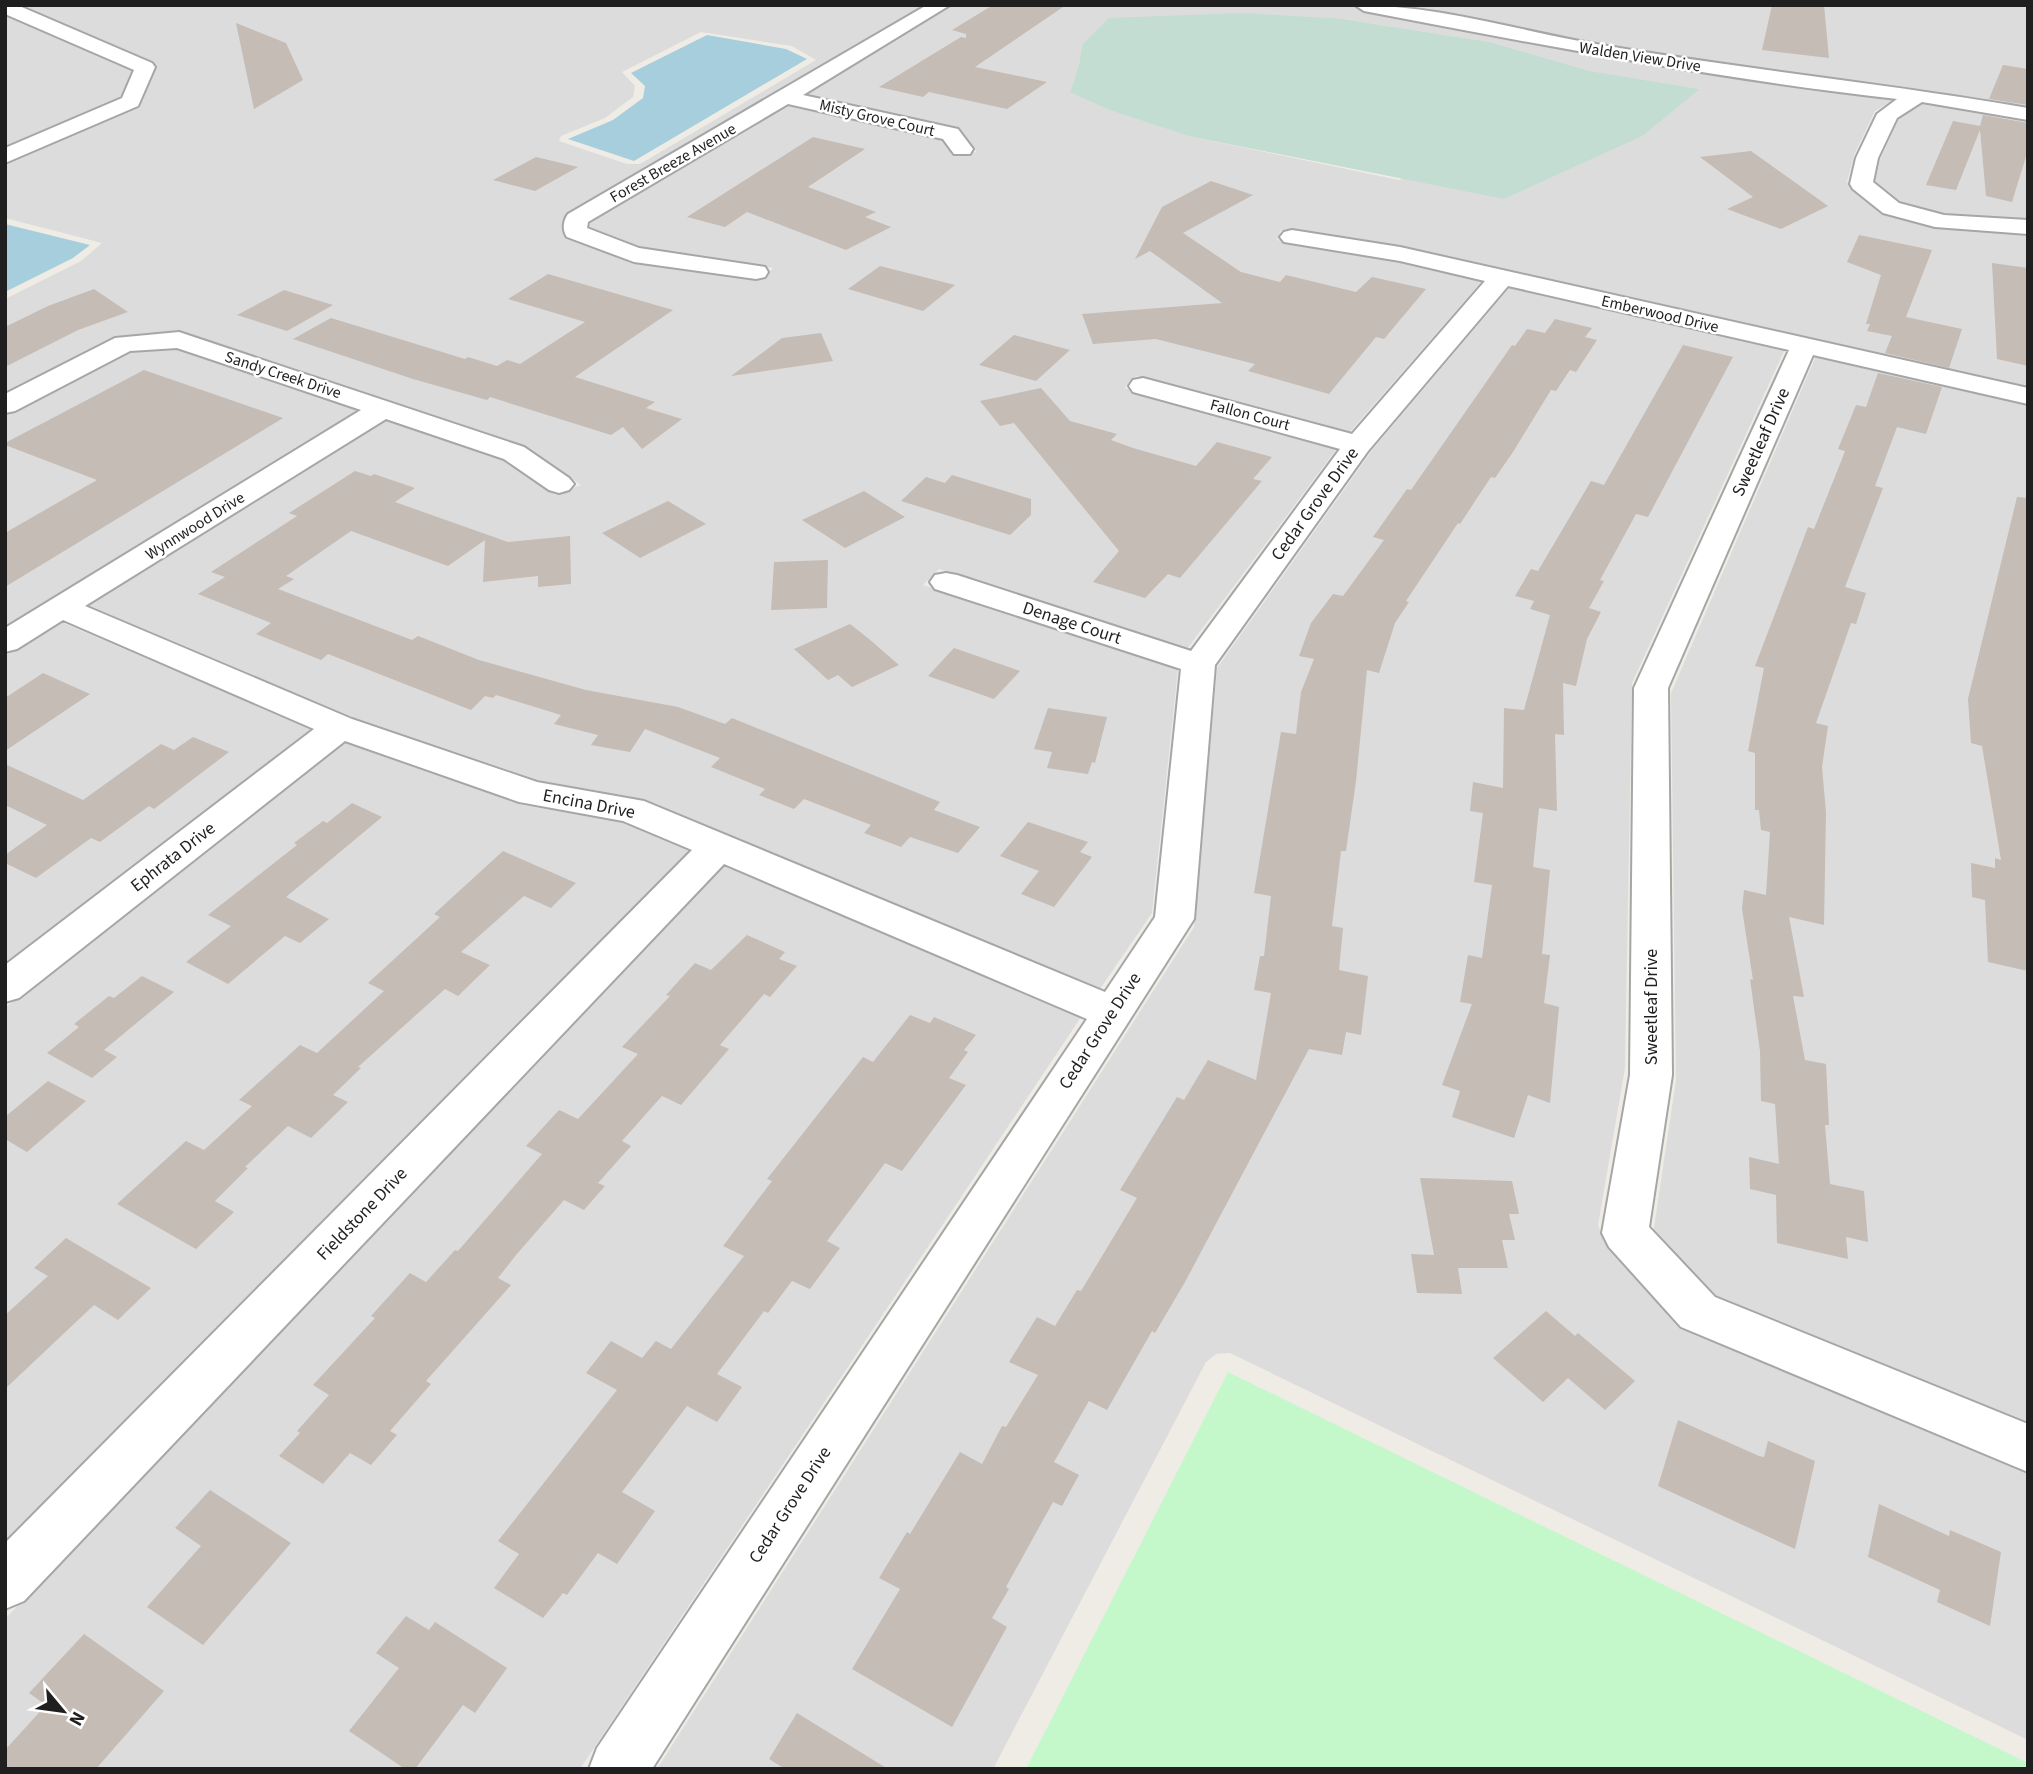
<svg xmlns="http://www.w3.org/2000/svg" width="2033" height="1774" font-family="'Source Sans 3',sans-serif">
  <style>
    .residential { fill: #dddcdc; fill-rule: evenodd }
    .wetland { fill: #c3ddd2 }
    .park { fill: #c4f8ca }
    .water { fill: #a7cedc }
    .building { fill: #c4bcb5 }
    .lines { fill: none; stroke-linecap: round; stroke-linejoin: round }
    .minor-casing { stroke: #a6a6a6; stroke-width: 4 }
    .minor { fill: #fff; fill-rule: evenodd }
    .labels { text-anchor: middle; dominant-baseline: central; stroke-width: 5; stroke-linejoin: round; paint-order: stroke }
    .far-street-label { font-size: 16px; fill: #1f1f1f; stroke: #fff }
    .street-label { font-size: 18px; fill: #1f1f1f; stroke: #fff }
  </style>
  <rect width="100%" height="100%" fill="#efece5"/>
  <path class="residential" d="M16,5H929L563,219L562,232L566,236L624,259L764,279L773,268L641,250L589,229V220L790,102L940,137L954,155L977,152L961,133L801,95L953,5H1346L1594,54L1899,97L1875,111L1854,155L1847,182L1879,208L2028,232V390L1405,249L1281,230L1277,240L1397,259L1483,280L1348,434L1136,376L1124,388L1338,447L1187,649L939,569L923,585L1178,669L1152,913L1100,989L643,799L541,781L353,717L88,605L386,419L502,459L555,495L581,485L524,446L189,334L125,338L5,396V299L81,261L102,243L5,218V162L140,104L156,66ZM1343,19L1490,42L1590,71L1699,89L1399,180L1188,136L1109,110L1070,91L1079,64L1082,45ZM701,32L792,46L816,60L640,164H627L559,141L561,136L605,118L633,97L635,86L622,72Z
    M1382,5H2028V110L1911,90L1599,47Z
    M5,14L133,68L120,101L5,150Z
    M1926,100L2028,118V221L1943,217L1901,205L1874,185L1880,160L1900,116Z
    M1511,286L1785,349L1632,683L1625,1068L1598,1225L1604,1241L1677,1320L1693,1332L2028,1472V1740L1230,1353L1216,1354L1206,1362L993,1769H657L1194,927L1217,668L1373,449Z
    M172,347L362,411L5,629V415L130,351Z
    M1816,356L2028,403V1426L1713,1297L1653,1234L1676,1080L1671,693Z
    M61,622L313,730L5,967V656Z
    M343,742L521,805L622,822L690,850L5,1546V1008Z
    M725,865L1081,1017L580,1769H5V1619Z"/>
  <path class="wetland" d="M1243,13L1343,19L1490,42L1590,71L1700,89L1642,136L1504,199L1188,136L1109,110L1070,92L1079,64L1082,45L1109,18Z"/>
  <path class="park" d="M1228,1372L2028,1763V1769H1026Z"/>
  <path class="water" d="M707,35L786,49L807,59L634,161L568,139L613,120L643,98L645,86L631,73Z
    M5,224L90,245L73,258L5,292Z"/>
  <path class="building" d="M993,5H1066L975,67L1047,82L1007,109L929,92L923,97L879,87L961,37L966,38V34L952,30Z
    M1772,5H1824L1829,58L1762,50Z
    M236,23L286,43L303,80L254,109Z
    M2003,65L2028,69V105L1989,99Z
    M1983,115L2028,123V150L2012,202L1986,196L1980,130L1956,190L1926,185L1953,121L1980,126Z
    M813,137L865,149L808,187L876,212L865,217L891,227L846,250L747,212L725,227L687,217Z
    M1751,151L1828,206L1781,229L1727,209L1753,197L1700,157Z
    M536,157L578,167L535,191L493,180Z
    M1211,181L1253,195L1183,233L1241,272L1280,282L1286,275L1356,292L1372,277L1426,289L1384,339L1376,337L1329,394L1248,371L1255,364L1156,339L1093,344L1082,314L1222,303L1150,251L1135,259L1162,207Z
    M1859,235L1932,250L1906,317L1962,329L1949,368L1885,353L1892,336L1867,331L1870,324H1866L1881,275L1847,262Z
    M1992,263L2028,268V366L1997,359Z
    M880,266L955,285L923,311L848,289Z
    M548,274L673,310L575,377L655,402L646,408L682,419L642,449L623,427L611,435L490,397L487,400L413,379L293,339L331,318L465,359L468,357L497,366L507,360L520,364L585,322L508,299Z
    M94,289L128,312L78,330L5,367V327L48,306Z
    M284,290L333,305L287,331L237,315Z
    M1555,319L1592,328L1585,337L1597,340L1576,372L1570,370L1556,391L1551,390L1513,452L1495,478L1491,477L1460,524L1458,523L1406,601L1409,602L1395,623L1379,673L1367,670L1356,781L1346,851H1341L1332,926L1343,928L1339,970L1368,976L1361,1035L1346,1032L1342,1055L1309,1049L1185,1282L1155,1333L1152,1331L1107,1410L1089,1401L1054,1462L1079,1475L1062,1506L1053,1502L1006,1587L1009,1589L992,1618L1007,1627L952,1727L852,1669L900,1589L879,1578L907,1532L910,1534L960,1452L982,1464L1002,1426L1006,1427L1038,1375L1009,1362L1037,1317L1055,1326L1077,1290L1081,1291L1137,1198L1120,1190L1177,1097L1184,1100L1208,1060L1256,1080L1271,993L1254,990L1260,956H1264L1271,896L1254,893L1281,732L1296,734L1301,692L1314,659L1299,656L1311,623L1333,594L1343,596L1384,540L1373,537L1407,489L1411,490L1512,345L1515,346L1527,329L1545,333Z
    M821,333L833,361L731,376L782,338Z
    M1014,335L1070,350L1036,381L979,365Z
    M1683,345L1733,357L1648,517L1636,514L1600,580L1604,581L1589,608L1601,612L1587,639L1576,686L1563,683L1564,735L1555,734L1557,811L1539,808L1533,867L1550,870L1542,954L1550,955L1544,1003L1559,1007L1550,1103L1528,1095L1514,1138L1452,1117L1460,1091L1442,1085L1472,1004L1460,1002L1468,955L1482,958L1492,885L1474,882L1483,813L1470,811L1473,782L1503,788L1504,708L1524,710L1550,615L1530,609L1534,601L1515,596L1531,569L1538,571L1591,481L1604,485Z
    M144,370L283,418L5,587V533L97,480L5,445V443Z
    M1878,373L1942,387L1926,434L1897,427L1875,486L1883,488L1845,587L1866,593L1856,624L1851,623L1816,723L1828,726L1822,767L1826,812L1824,925L1789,917L1804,997L1793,996L1805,1060L1826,1064L1829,1125H1825L1830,1184L1864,1191L1868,1242L1846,1237L1848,1259L1777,1243L1776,1195L1750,1189L1749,1157L1779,1164L1775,1104L1761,1101L1760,1051L1750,979L1753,980L1742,909L1744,890L1766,895L1770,832L1761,830L1759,810H1755V753L1748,751L1764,668L1755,666L1808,527L1814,529L1842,459L1845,451L1838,449L1856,405L1866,407Z
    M1041,388L1070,421L1117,434L1111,440L1133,448L1196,466L1217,442L1272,457L1253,479L1262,481L1180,578L1168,574L1145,598L1093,582L1119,551L1014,423L1000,426L980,401Z
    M355,471L371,476L374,474L415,488L395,502L508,542L570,536L571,584L538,587V576L483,582L485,540L448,566L351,531L286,576L294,579L278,589L412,640L418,636L479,660L586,690L678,707L725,724L732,718L940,802L934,810L980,827L958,853L910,837L901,847L864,833L871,825L804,799L794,809L759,795L765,789L711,767L720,758L645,729L630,752L591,745L598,735L554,724L561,715L496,695L493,698L485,696L471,710L328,654L321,660L256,634L271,623L198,594L225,577L211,572L297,516L289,513Z
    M952,475L1031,499V515L1010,535L901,501L926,477L945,483Z
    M864,491L905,517L845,548L802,520Z
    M2017,497L2028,498V971L1988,962L1985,900L1972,897L1971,863L1995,868V858L2001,860L1982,746L1971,743L1968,699Z
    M668,501L706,524L640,558L602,533Z
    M828,560L827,608L771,610L774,562Z
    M850,624L869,639L899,665L852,687L838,675L828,680L794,649Z
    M954,648L1020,671L994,699L928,676Z
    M43,673L90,694L5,751V698Z
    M1048,708L1107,717L1095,763L1092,762L1088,774L1047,768L1052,752L1034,749Z
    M193,737L229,752L154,809L149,806L100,842L91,838L36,878L5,863V855L47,825L5,805V764L83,800L161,744L174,750Z
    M352,803L382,817L286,897L329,919L300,943L285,936L228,984L186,962L231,926L208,915L297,845L294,843L323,821L327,823Z
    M1028,822L1088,842L1080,852L1092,857L1054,907L1021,894L1039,871L1000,856Z
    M503,851L576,883L551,908L524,896L461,952L490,965L458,996L445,989L358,1067L361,1068L333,1095L348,1102L311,1138L288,1126L245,1167L248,1168L215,1201L234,1212L196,1249L117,1204L186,1141L204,1150L252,1106L239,1100L300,1045L317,1053L384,991L368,983L440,917L434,914Z
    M747,935L785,952L779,959L797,966L770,997L764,994L720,1045L729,1049L681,1105L662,1096L622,1141L631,1146L598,1183L605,1186L584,1210L564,1200L516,1255L498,1278L511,1285L426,1381L431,1384L390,1431L397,1435L371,1465L350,1453L323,1484L279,1456L300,1433L297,1431L329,1395L313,1385L375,1318L371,1316L410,1273L426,1282L455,1250L458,1251L542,1154L526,1146L559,1110L578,1119L638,1054L622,1047L670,996L666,995L695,963L711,970Z
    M142,976L174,992L104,1050L117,1057L92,1078L47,1053L79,1027L74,1024L109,996L114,998Z
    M910,1015L930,1023L934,1017L976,1035L964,1050L968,1052L949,1078L966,1085L902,1171L885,1163L827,1241L840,1248L810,1289L792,1281L768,1313L764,1311L717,1374L742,1387L717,1422L687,1406L622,1492L655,1511L617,1564L598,1553L567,1595L563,1593L543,1618L494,1588L519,1554L498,1541L617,1390L586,1373L611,1341L642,1358L656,1341L671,1349L744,1256L723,1246L772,1181L767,1179L863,1057L873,1062Z
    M48,1081L86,1101L27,1152L5,1139V1117Z
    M1420,1178L1512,1181L1519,1214H1509L1515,1240H1502L1508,1268H1458L1462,1294L1417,1293L1411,1254L1434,1255Z
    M66,1238L151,1288L118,1320L94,1305L5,1389V1315L48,1276L34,1268Z
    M1546,1311L1575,1336L1578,1333L1635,1381L1605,1410L1568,1378L1543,1402L1493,1358Z
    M1678,1420L1759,1456L1764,1457L1768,1441L1815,1461L1795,1549L1658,1486Z
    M210,1490L291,1543L203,1645L147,1607L201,1546L175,1528Z
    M1879,1504L1949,1536L1950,1530L2001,1552L1990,1626L1937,1602L1940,1590L1868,1557Z
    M406,1616L429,1630L435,1622L507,1668L475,1713L463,1705L415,1769H405L349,1731L399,1668L376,1653Z
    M84,1634L164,1691L96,1769H5V1750L46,1705L29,1693Z
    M797,1713L888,1769H785L769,1759Z"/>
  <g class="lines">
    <defs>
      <path id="minor" d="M5,5H17L152,63L155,67L138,106L5,163V148L122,98L134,70L5,14Z
        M927,5H950L803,95L958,129L973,149L970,154H954L943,139L788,104L588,222L587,228L639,248L765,267L768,272L765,277L756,279L634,262L567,237C562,230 563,221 568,214Z
        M1355,5C1436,5 1516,30 1596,44C1739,69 1884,83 2028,108V120L1922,102L1897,118L1878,158L1873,182L1899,203L1944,215L2028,220V234L1935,227L1883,213L1853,189L1850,184L1856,158L1877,114L1897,99C1718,79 1541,45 1364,11Z
        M1292,230L1400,247L2028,388V404L1813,355L1668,688L1672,1075L1649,1227L1715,1297L2028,1424V1472L1681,1327L1609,1247L1602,1233L1630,1075L1634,688L1789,350L1508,286L1368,451L1215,665L1194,919L652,1769H589L597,1748L1087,1019L724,864L24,1601L5,1609V1543L692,850L623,821L519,802L345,741L19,998L5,1002V965L314,729L63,620L17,649L5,652V628L361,410L177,348L130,351L15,411L5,413V394L115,338L179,332L524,447L569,478L574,484L569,490L559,493L549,490L504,459L386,419L85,606L352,719L537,782L644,801L1105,992L1155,917L1181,669L935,589L930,582L935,575L946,573L957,575L1191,651L1340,449L1133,392L1129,386L1133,380L1143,378L1352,434L1485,281L1400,261L1284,242L1280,237L1284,232Z"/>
    </defs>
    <use href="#minor" class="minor-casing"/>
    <use href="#minor" class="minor"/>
  </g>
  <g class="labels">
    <g class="far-street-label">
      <text transform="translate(1640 57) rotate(9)">Walden View Drive</text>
      <text transform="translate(877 118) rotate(13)">Misty Grove Court</text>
      <text transform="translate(673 163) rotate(-30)">Forest Breeze Avenue</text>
      <text transform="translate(1660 314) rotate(13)">Emberwood Drive</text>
      <text transform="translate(283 375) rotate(18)">Sandy Creek Drive</text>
      <text transform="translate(1250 415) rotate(15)">Fallon Court</text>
      <text transform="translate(195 526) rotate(-32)">Wynnwood Drive</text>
    </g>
    <g class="street-label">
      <text transform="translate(1761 442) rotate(-66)">Sweetleaf Drive</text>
      <text transform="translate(1315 504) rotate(-54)">Cedar Grove Drive</text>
      <text transform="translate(1072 623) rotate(18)">Denage Court</text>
      <text transform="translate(589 804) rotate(11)">Encina Drive</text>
      <text transform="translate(173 857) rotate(-38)">Ephrata Drive</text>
      <text transform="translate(1651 1007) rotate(-90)">Sweetleaf Drive</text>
      <text transform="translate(1100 1031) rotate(-57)">Cedar Grove Drive</text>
      <text transform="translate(362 1214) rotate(-46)">Fieldstone Drive</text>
      <text transform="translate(790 1505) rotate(-57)">Cedar Grove Drive</text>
    </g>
  </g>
  <rect width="2033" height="1774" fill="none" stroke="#1f1f1f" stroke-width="14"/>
  <g transform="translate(63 1711) rotate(119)" stroke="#ffffff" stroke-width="5" paint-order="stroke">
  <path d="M0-5L12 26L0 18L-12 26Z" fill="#1f1f1f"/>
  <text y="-10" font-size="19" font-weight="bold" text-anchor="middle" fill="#1f1f1f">N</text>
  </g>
</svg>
